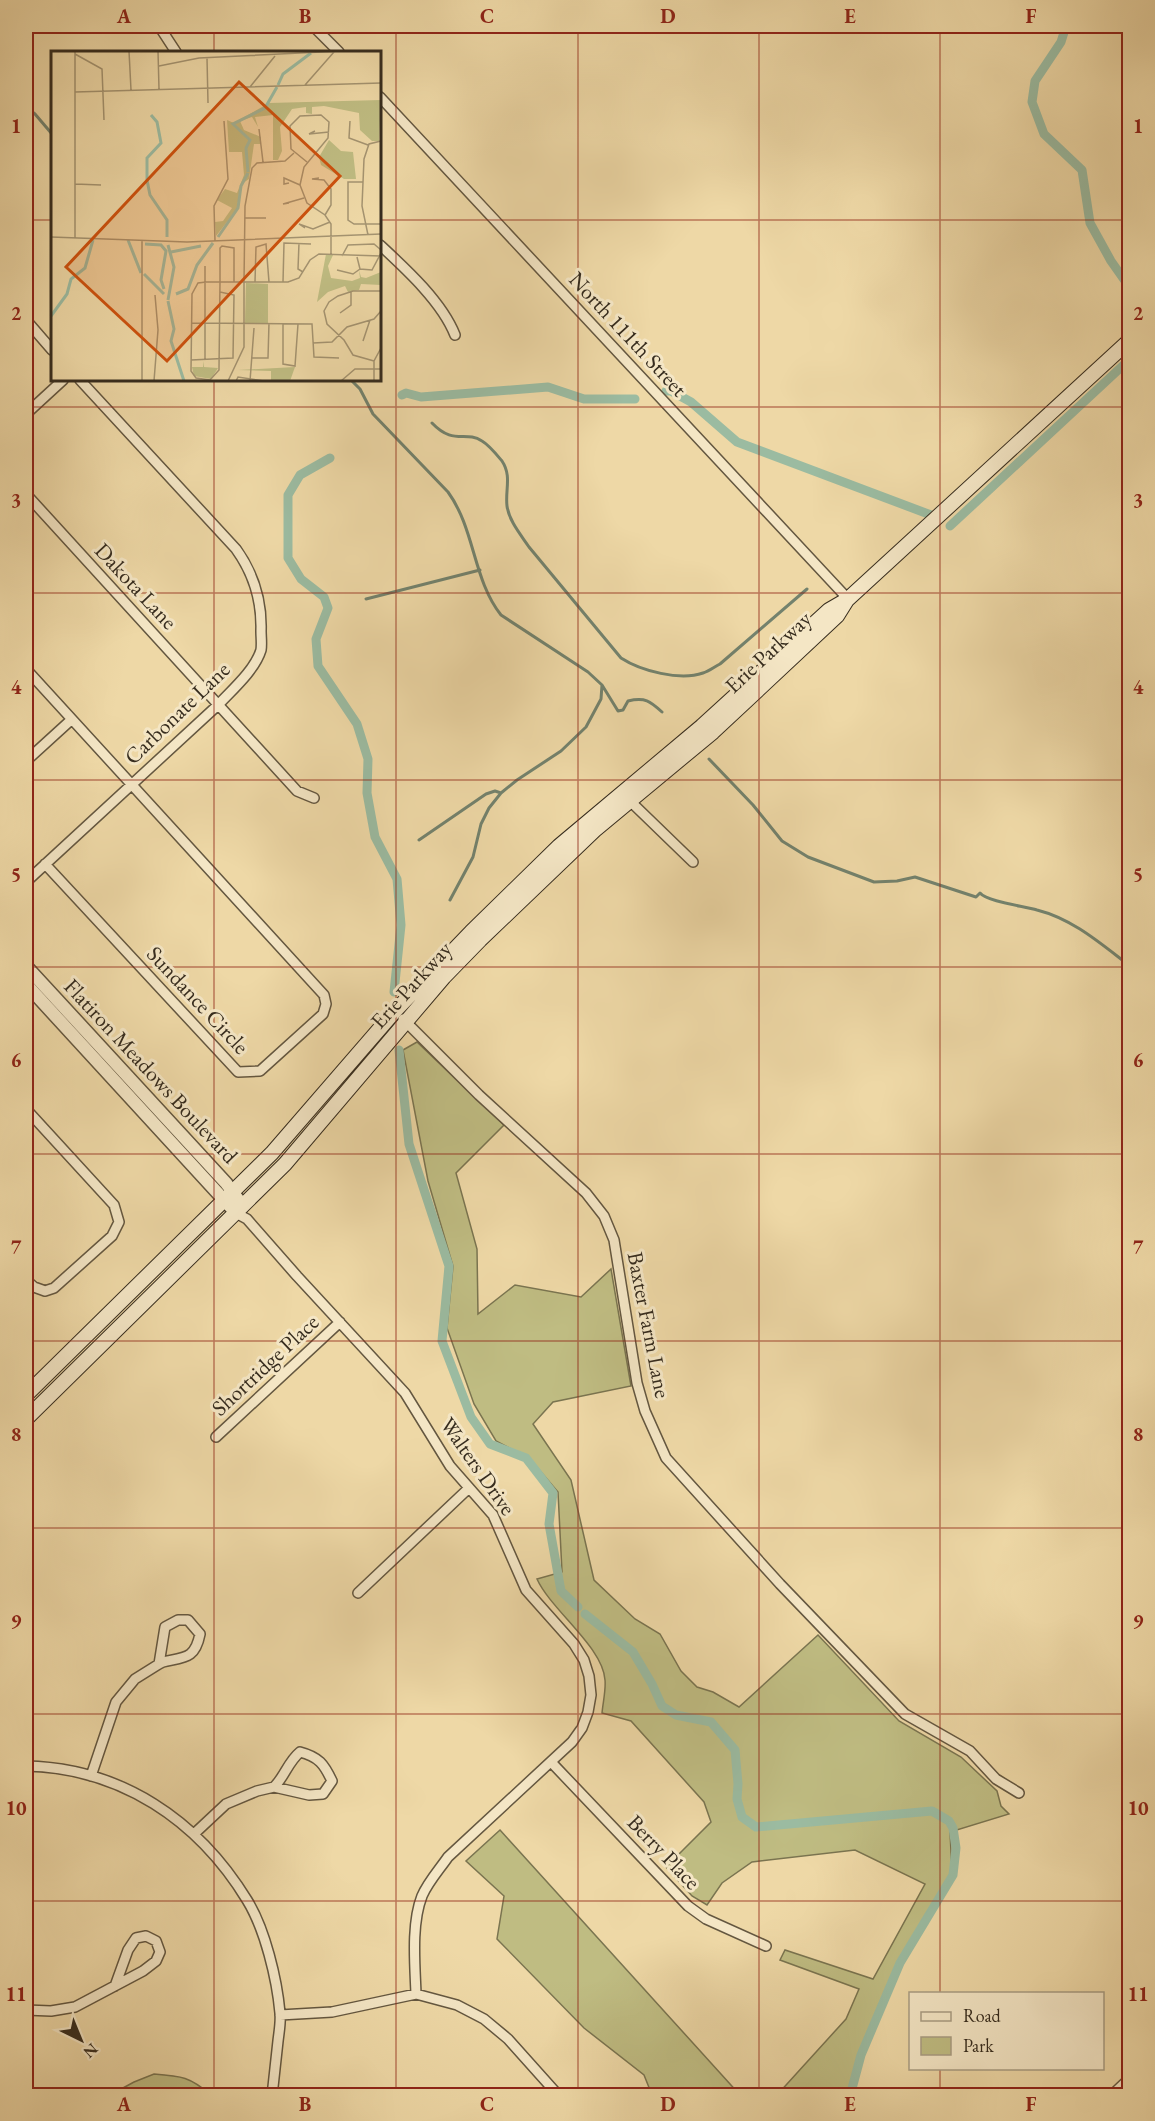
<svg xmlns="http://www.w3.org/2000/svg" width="1155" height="2121" font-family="'EB Garamond',serif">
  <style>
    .green { fill: #bfbc82; stroke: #7a7450; stroke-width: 1.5 }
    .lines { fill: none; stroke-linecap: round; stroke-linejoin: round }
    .stream { stroke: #73826d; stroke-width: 3 }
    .canal { stroke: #9bbba1; stroke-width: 9 }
    .minor-casing { stroke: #645740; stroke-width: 12 }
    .tertiary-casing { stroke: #645740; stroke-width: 15 }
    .secondary-casing { stroke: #362c1e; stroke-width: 16 }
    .minor { stroke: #f4e6c5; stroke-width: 9 }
    .tertiary { stroke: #f4e6c5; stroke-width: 12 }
    .secondary { stroke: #f4e6c5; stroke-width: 14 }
    .grid { fill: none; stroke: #8f2418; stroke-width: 1.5; stroke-opacity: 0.55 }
    .labels { text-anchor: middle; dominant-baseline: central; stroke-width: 6; stroke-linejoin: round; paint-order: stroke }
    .street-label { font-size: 22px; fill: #362c1e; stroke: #f4e6c5 }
    .inset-river { fill: none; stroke: #9bbba1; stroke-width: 3 }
    .inset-road { fill: none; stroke: #a49370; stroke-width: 1.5 }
    .view { fill: #cd520f; fill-opacity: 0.15; stroke: #cd520f; stroke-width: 3 }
    .inset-edge { fill: none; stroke: #362c1e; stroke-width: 3 }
    .neatline { fill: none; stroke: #8f2418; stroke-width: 2 }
    .grid-label { font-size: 20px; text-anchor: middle; font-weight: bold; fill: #8f2418 }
  </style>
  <rect width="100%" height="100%" fill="#eed8a6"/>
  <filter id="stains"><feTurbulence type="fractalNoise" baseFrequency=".00333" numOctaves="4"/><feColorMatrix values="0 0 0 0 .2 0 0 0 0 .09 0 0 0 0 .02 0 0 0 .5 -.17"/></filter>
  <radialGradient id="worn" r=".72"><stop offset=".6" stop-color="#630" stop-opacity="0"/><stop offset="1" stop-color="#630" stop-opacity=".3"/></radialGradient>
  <path class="green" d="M417,1042L504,1125L456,1173L477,1249L478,1314L515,1285L581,1297L611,1269L631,1386L553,1402L533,1424L571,1480L594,1580L635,1619L660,1634L681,1671L697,1687L713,1692L739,1707L818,1635L899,1721L961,1757L997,1791L1001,1806L1009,1814L950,1832L952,1872L886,1992L869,2032L849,2095H777L846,2019L859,1989L780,1960L785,1950L873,1979L925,1884L855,1850L752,1862L722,1883L707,1905L692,1896L666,1867L711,1822L704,1802L631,1721L602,1713C603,1702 606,1690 605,1680C603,1647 551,1610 537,1579L562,1572L558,1492L530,1459L496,1441L474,1404L447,1328L453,1266L428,1181L403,1050Z
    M500,1830L740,2095H652L644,2075L584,2028L497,1939L504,1896L466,1861Z
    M154,2074C182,2076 190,2077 211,2095H110L134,2082Z"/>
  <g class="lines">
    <path class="stream" d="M26,107L35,114L52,134
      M351,380L360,389L373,414L448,492C475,529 473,580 501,615L588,672L602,685L618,711L623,710L628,701C645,697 650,701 662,712
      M432,423C454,446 465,430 482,441C489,445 497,455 502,461C512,476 505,490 507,506C509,521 521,535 529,547L621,658C641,671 680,681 703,673C709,671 714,667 720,664L807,589
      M366,599L480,570
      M709,759L753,805L782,841L808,857L874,882L897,881L915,877L976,897L980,893C988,902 1024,906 1037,910C1073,919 1101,944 1130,966
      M419,840L486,794L495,791L501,793
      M450,900L473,857L481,824L489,808L501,793L517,780L561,751L586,727L601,699L602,685"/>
    <path class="canal" d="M1066,26L1061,42L1035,81L1032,102L1044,134L1082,170L1090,223L1111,261L1130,288
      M666,391H671L691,402L737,442L931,515
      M402,395L406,393L421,397L548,387L584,399H635
      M330,458L300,475L288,495V558L301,579L324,597L328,608L316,639L318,666L357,724L368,759L367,793L375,837L397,879L401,925L394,992
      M950,526L1130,359
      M399,1050L409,1144L449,1266L442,1341L471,1417L490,1444L526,1458L553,1493L549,1524L561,1591L578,1607
      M585,1614L633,1652L652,1684L662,1706L676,1715L711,1722L735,1750L738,1784L737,1799L742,1817L756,1827L932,1811L949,1821L953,1828L956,1848L953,1875L900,1963L861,2055L850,2096"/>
    <defs>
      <path id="minor" d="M159,26L176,52
        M313,26L339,52
        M380,97L848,599
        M380,245C406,269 442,302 455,335
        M26,320L52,350
        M26,414L63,380
        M26,494L297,791L314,798
        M26,669L324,995L326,1004L323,1014L260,1071L238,1072L45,864
        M26,761L71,720
        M630,801L693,862
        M26,882L218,705C232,690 255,670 261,650C262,644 261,637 261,631C262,600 254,574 236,549L80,380
        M403,1019L479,1095L586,1193L604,1216L614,1240L637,1383L645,1411L666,1458L780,1584L905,1714L970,1751L996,1779L1019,1793
        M26,1109L114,1205L119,1222L112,1236L54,1288L45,1291L34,1287L26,1280
        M236,1213L247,1219L297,1276L405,1393L450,1466L493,1515L526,1590L574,1644L584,1660L589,1676L591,1695L588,1712L582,1728L572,1742L448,1857C439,1870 428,1882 422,1896C411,1924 415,1965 416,1994
        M216,1437L340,1322
        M358,1593L469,1488
        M551,1762L688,1906L706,1919L766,1946
        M26,1766C121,1768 198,1820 247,1900C265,1929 277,1979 280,2013C281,2022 279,2032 278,2041C276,2059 274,2077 272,2096
        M91,1776L116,1702L135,1679L159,1664L163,1662C185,1657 195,1659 200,1634L188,1620H178L165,1627L159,1664
        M195,1833L226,1804L257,1791L274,1787L309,1795L323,1794L332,1781C324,1764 319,1757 300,1752C288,1762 285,1776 274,1787
        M26,2010L51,2011L75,2007L143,1971L156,1961L160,1952L156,1941L146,1936L136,1938L128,1950L115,1986
        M280,2015L332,2012L416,1994L457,2005L484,2019L508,2039L559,2096
        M1111,2096L1130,2078"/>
      <path id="tertiary" d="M26,966L226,1183L243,1206
        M26,984L236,1213"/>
      <path id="secondary" d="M26,1395L272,1153L395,1011L471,932L559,846L702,726L829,610L848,599L1130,340
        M26,1419L285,1164L444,977L480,940L596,829L713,732L837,616L847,600"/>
    </defs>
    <use href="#minor" class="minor-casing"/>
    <use href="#tertiary" class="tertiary-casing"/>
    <use href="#secondary" class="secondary-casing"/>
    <use href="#minor" class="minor"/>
    <use href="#tertiary" class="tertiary"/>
    <use href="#secondary" class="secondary"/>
  </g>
  <path class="grid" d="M214,26V52M396,26V2096M578,26V2096M759,26V2096M940,26V1994M26,220H52M380,220H1130M214,380V2096M26,407H1130M26,593H1130M26,780H1130M26,967H1130M26,1154H1130M26,1341H1130M26,1528H1130M26,1714H1130M26,1901H1130M940,2068V2096"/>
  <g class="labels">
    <g class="street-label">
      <text transform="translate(628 334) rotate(47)">North 111th Street</text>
      <text transform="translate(136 586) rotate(47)">Dakota Lane</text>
      <text transform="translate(768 652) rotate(-43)">Erie Parkway</text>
      <text transform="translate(177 713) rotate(-44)">Carbonate Lane</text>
      <text transform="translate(411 985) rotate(-48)">Erie Parkway</text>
      <text transform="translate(198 1000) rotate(47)">Sundance Circle</text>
      <text transform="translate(151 1071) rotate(47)">Flatiron Meadows Boulevard</text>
      <text transform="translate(649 1325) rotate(79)">Baxter Farm Lane</text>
      <text transform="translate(265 1365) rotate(-43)">Shortridge Place</text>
      <text transform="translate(478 1466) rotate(55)">Walters Drive</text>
      <text transform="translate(664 1852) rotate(46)">Berry Place</text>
    </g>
  </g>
  <g transform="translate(51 51)">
    <rect width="330" height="330" fill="#eed8a6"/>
    <path d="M330,49L328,90H321L309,79L308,62L273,55L261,56V63L255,62V56L241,58L229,76L231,100L227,109H222V64L204,66L207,76L201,66L189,70L193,79L210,86V93H203L198,128L189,134L186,158L165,185L164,171L172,170L181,157L166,149L174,138L186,142L193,124L191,101H178L176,69L183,72L218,52ZM278,89L290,100L302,101L305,128H293L270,114L268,106ZM275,203L282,204L277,215L280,227L301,230L309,227L308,219L310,226L315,227L330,221V234L310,233L308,239L297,241L294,235L277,241L266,251ZM195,232L217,233V272H194ZM153,310V316L167,317L160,328L143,325L141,316H152ZM244,316L239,330H220V320L187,319Z" fill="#bfbc82"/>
    <path class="inset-river" d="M227,34L232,23L260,2M100,64L106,71L110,92L96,107V129L99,144L116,169V186M197,121L195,97L199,89L182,73L214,57L226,36M167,186L187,157L190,135L197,122M77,189L90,222M94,193L110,194L115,200L110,229L113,238M117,194L123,216L117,249M120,201L150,195M93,223L113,243M125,243L137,238L146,214L162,192M117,250L123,278L120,290L133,330M0,265L16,243L20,228L34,217L42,189"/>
    <path class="inset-road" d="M78,0L80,39M107,0L108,38M24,3L51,18L53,69M156,7L157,52M108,15L148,7L290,0M254,34L283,1M199,36L224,5M24,41L330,32M299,70L298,87L317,94M208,78L212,111M264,80L258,83L278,81M330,102V125M256,111L240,98L239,75L249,65L270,64L278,71L277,87L253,116L249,134L256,152L274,164L280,173V203M268,127L261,128L273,129L280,138V154L274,164M312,131H297V169L303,173H330M238,132L233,133V127L249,134M24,133L50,134M238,152L232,153L253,147M194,167H215M254,177L248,173L262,178L279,171M317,184L311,155L313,108L318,93L330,90M0,186L136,191L330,183M24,187V0M164,190L163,155L177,128L173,70M248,192L247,218L252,221M291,205L297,194L323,193L330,199M306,206L309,218L321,219L330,202M154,215V309M286,219L302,223L309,218M183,231V197L171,195L169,197V231L168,318V319L159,329L145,327L140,320L141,243L147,232L155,231H237L248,227L259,209L268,203L330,205M193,231L194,155L201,117L206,112L234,110L243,102M204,231L205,196L215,193L218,231M232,231L233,192L260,193M104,244L107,279L103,330H121M289,262L300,254V241M140,272L261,273L263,306L288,307M232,273V313L244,315L247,273M312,290L319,269M262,292L281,291L296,276L323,268L330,260M201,307H217L218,272M140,309L182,307L183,244L169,241M323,310L302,304L293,289L276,273L273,260L278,251L287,245L302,240H330M91,330V189M177,330L193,296V229M185,330L187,326L213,330M199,330L203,277M290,330L304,318H330M323,330V310L330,297"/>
    <path class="view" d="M188,31L289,125L116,310L15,216Z"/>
    <rect width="330" height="330" class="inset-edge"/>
  </g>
  <rect width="1155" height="2121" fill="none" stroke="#eed8a6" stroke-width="66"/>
  <rect x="909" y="1992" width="195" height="78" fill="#f4e6c5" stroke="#a89c82" stroke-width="1.5"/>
  <rect x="921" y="2012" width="30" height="9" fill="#f4e6c5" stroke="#a89c82" stroke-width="1.5"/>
  <text x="963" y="2022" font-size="18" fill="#362c1e">Road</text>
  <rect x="921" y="2037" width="30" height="18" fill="#bfbc82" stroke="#a89c82" stroke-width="1.5"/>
  <text x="963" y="2052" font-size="18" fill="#362c1e">Park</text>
  <g transform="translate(81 2040) rotate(137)" stroke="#f4e6c5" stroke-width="4.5" paint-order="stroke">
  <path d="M0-4.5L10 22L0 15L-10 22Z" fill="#362c1e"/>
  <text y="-9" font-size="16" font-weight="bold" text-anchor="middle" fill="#362c1e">N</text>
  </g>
  <rect x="33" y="33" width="1089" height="2055" class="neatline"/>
  <g class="grid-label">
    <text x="124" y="23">A</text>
    <text x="305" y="23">B</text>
    <text x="487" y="23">C</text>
    <text x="668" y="23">D</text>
    <text x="850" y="23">E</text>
    <text x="1031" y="23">F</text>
    <text x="16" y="133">1</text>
    <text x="1138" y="133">1</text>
    <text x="16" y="320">2</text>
    <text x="1138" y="320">2</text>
    <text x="16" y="507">3</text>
    <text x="1138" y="507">3</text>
    <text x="16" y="694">4</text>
    <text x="1138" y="694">4</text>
    <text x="16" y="881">5</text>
    <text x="1138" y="881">5</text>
    <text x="16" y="1067">6</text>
    <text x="1138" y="1067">6</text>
    <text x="16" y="1254">7</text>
    <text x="1138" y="1254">7</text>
    <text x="16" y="1441">8</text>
    <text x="1138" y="1441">8</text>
    <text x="16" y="1628">9</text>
    <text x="1138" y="1628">9</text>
    <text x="16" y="1815">10</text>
    <text x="1138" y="1815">10</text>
    <text x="16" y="2001">11</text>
    <text x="1138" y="2001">11</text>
    <text x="124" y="2111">A</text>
    <text x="305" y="2111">B</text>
    <text x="487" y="2111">C</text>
    <text x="668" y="2111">D</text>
    <text x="850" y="2111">E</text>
    <text x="1031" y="2111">F</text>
  </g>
  <rect width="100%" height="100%" filter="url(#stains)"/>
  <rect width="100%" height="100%" fill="url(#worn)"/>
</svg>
